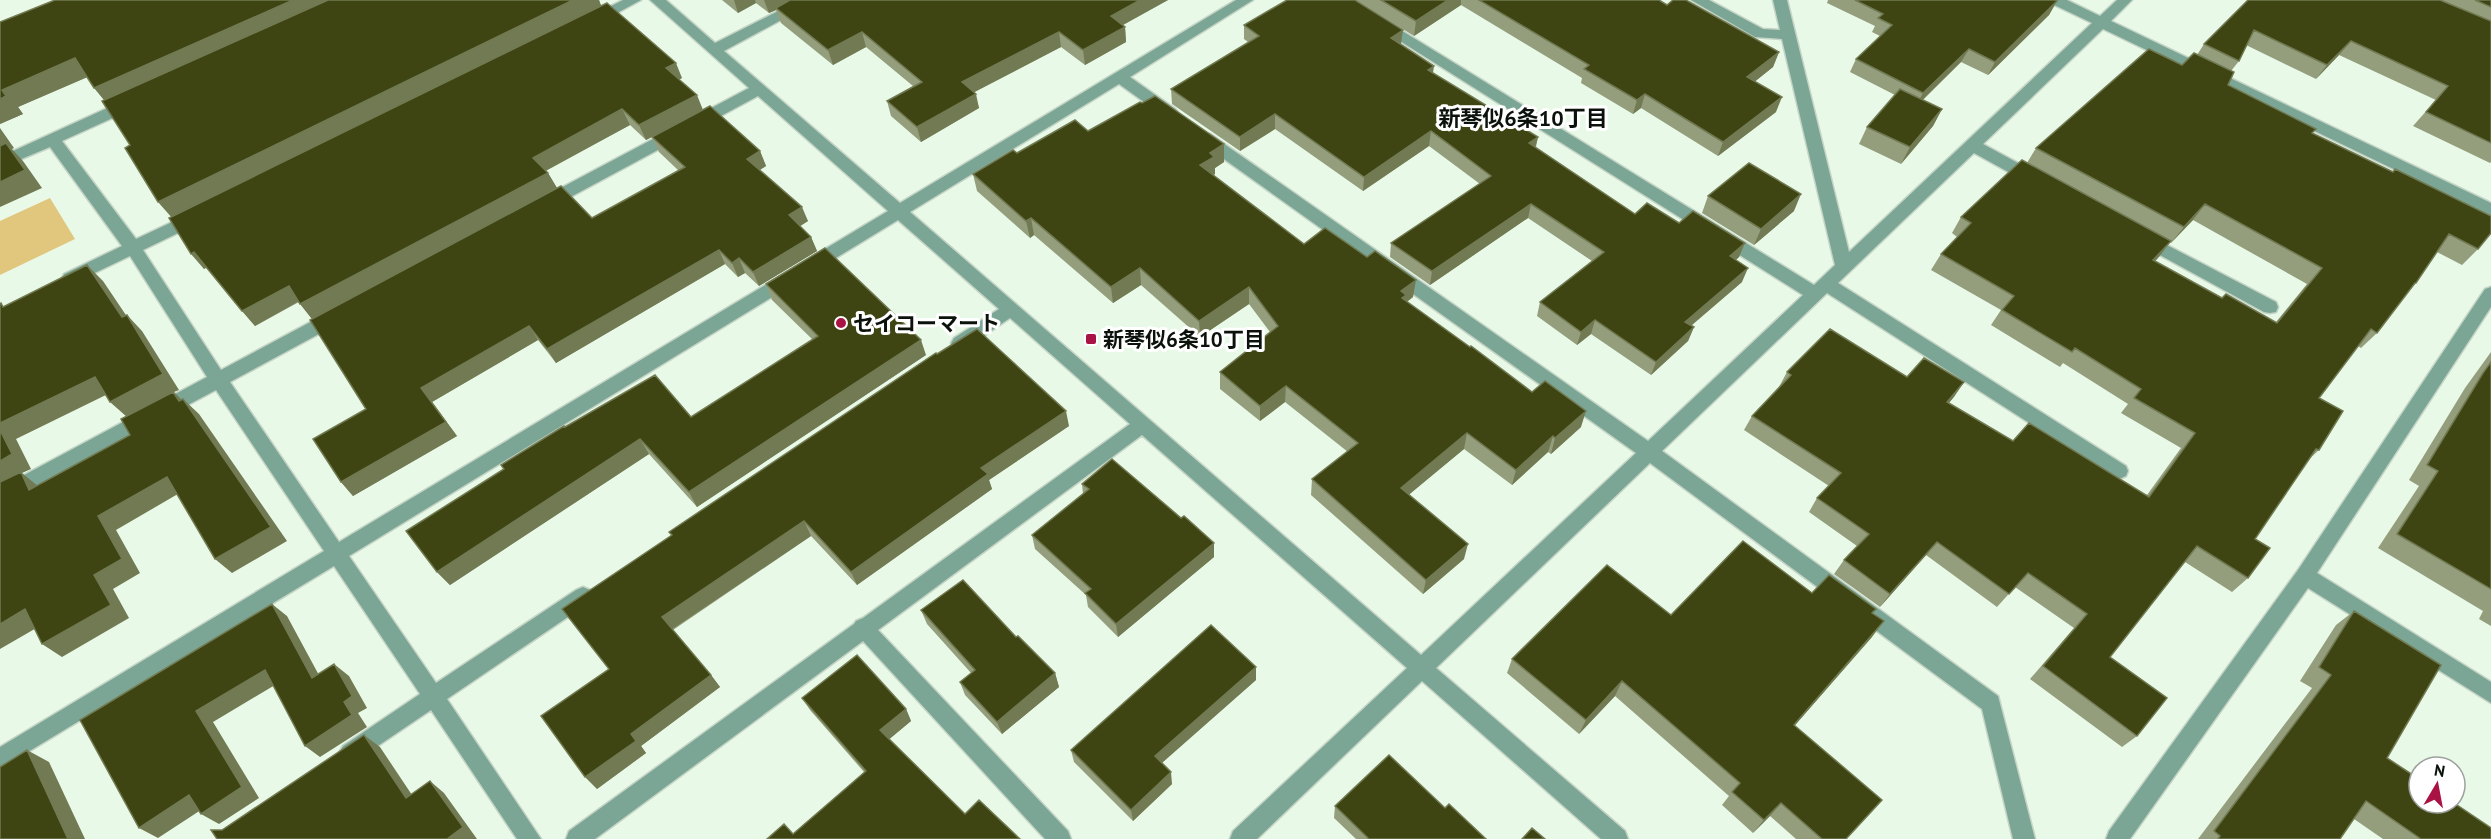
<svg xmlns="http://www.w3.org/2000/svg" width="2491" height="839" font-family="'PT Sans','Noto Sans JP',sans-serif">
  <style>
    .green { fill: #e1c67e }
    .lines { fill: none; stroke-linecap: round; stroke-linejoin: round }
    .minor-casing { stroke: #c5d4c5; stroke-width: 3 }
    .minor { fill: #7ba696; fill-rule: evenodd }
    .wall { fill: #949e7d; fill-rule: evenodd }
    .shaded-wall { fill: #717a52 }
    .building { fill: #3e4412; stroke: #717a52; stroke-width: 1.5 }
    .poi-dot { fill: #a91343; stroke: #fff; stroke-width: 2 }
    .labels { text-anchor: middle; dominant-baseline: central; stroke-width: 6; stroke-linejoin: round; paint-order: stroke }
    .poi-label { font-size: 21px; font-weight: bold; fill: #0b110b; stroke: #fff; text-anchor: start }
    .neighbourhood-label { font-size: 22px; font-weight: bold; fill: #0b110b; stroke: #fff }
  </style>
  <rect width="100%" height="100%" fill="#e9f9e8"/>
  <path class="green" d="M50,198L75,239L0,275V221Z"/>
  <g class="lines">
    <defs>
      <path id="minor" d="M623,0H641L597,24L592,26L585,21L587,18Z
        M650,0H666L715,43L800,0H818L724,51L900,203L1236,0H1253L1130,77L1175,109L1178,113L1175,117H1165L1119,84L910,212L1421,655L1636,453L1200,142L1197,138L1200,134H1210L1648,441L1803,295L1335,0H1352L1814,285L1835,265L1782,39L1755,37L1691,0H1709L1763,29L1780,30L1773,0H1787L1849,252L2092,23L2050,3L2048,0H2067L2100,16L2117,0H2132L2111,21L2491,203V216L2103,29L1983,144L2042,176L2044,180L2042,184H2030L1974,153L1838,283L2126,466L2128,471L2126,476L2119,479L2112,476L1827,293L1662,451L1998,696L2035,839H2013L1982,709L1650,463L1436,668L1625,831L1628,839H1601L1422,681L1257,839H1230L1233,831L1407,668L1142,435L878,630L1068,831L1071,839H1045L863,641L595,839H566L569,831L854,624L856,621L863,618L1130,424L1010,318L966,348L960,350L954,348L951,343L954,338L999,309L898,220L349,556L436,683L576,590L583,587L590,590L593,596L590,602L447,699L541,839H517L431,710L357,760L350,763L343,760L339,753L343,746L420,694L334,566L0,769V747L324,551L216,390L0,505V488L207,377L130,256L76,282L70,284L64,282L62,278L64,274L122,246L50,147L0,168V157L127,99H137L140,103L137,107L62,141L136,239L191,213H203L205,217L203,221L143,250L221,370L331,311L337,309L343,311L346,316L343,321L230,382L339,542L888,211L758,96L552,207H540L538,203L540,199L749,88Z
        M2142,232L2276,302L2278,307L2276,312L2270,313L2264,312L2136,242L2134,238L2136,234Z
        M2491,287V307L2317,573L2491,682V703L2308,588L2130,839H2106L2109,831L2298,570L2485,289Z"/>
    </defs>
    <use href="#minor" class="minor-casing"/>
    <use href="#minor" class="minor"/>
  </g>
  <path class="wall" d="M55,0H599L601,6L682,78L679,79L703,110L760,151L766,166L760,170L808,221L800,226L811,237L817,251L759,286L745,273L738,277L725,264L556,363L538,340L432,402L457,436L353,496L341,482L366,409L592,218L679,171L659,152L652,137L646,140L630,125L546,170L548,173L557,188L312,319L299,302L255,326L206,268L204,269L172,217L104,100L87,77L18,107L23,114L0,124V22Z
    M722,0H1168L1123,25L1125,27L1126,42L1085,65L1061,47L974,92L979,108L921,142L891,116L887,101L913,86L866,47L833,65L781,23L776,10L769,13L756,3L738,13Z
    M1356,0H1659L1667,5L1779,52L1773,67L1755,81L1776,112L1718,156L1641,108L1633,114L1581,83L1582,78L1461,5L1414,36Z
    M1828,0H2055L2057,1L2049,15L1988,75L1961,62L1923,100L1942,109L1933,126L1901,164L1859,144L1867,127L1895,95L1850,72L1856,59L1880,36L1872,32L1875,26L1827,3Z
    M2248,0H2491V162L2490,163L2413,126L2436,100L2339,55L2316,79L2246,45L2239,61L2231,71L2228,85L2312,133L2478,249L2462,265L2437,252L2416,283L2407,293L2377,333L2361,348L2358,346L2319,398V450L2307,461L2255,539L2248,578L2232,592L2185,562L2110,657L2137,736L2122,747L2030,679L2074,628L2015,587L1997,607L1926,555L1880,607L1834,574L1844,560L1857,546L1809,512L1817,498L1829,486L1744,430L1752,416L1779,387L1787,372L1907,377L1964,382L1949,403L2013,441L2147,495L2181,448L2121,413L2128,404L2063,363L2060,367L1991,325L2001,310L1931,270L1941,254L1957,237L1952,233L1961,217L2027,163L2036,148L2182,65L2197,55L2204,44ZM2193,220L2307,284L2276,322L2222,298L2155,261L2170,242L2171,243Z
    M1244,25L1401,44L1433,73L1538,137L1536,147L1635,214L1679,223L1745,243L1739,257L1736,260L1742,282L1691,326L1694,327L1688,341L1651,375L1591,334L1577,345L1537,316L1540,302L1592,261L1528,218L1430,285L1390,257L1391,243L1480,184L1429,146L1363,191L1275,129L1240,151L1172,104L1171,89L1248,42L1244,39Z
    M1142,103L1224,144V162L1215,168V174L1213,175L1304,244L1413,297L1407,302L1581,427L1551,454L1548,452L1512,485L1464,449L1409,494L1464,559L1423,594L1311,495L1312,479L1348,452L1285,402L1260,421L1220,389V372L1270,332L1249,304L1200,337L1141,285L1113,303L1034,235L1030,238L977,191L973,174L1017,153L1088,131Z
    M1708,196L1794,211L1754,245L1702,213Z
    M766,284L926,355L697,507L649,454L450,585L437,572L504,470L565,427L691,417L813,340L772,300Z
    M2491,352V626L2479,619L2483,611L2378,548L2419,486L2409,480L2465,388Z
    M937,354L1069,426L989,480L992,489L857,585L811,536L673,630L711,675L720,687L641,746L646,753L597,789L609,669Z
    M1082,484L1214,557L1118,637L1088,607L1086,595L1035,549L1032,535L1083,494Z
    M1812,593L1873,613L1872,637L1794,726L1846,839H1796L1770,816L1753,833L1722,805L1729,796L1615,696L1579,734L1507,673L1512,659L1671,615Z
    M921,610L1016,637L1055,673L1059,687L1002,734L965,695L960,682L971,673L927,624Z
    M2354,611L2387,758L2491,839H2383L2354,819L2340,839H2198L2312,688L2300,681L2336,625Z
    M1256,680L1162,763L1172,784L1133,821L1074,762L1071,750Z
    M802,698L906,709L911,721L889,739L965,814L793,834L864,772L810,710Z
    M1335,806L1445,808L1486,839H1356L1334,818Z"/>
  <path class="shaded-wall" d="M293,0H345L109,106L94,88Z
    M573,0H599L602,8L173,219L158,202Z
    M734,0H755L756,3L738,13Z
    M764,0H795L776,8V10L769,13Z
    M1140,0H1168L1112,31L1111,16Z
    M1448,0H1461V5L1414,36L1416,21Z
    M2057,1L2049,15L1988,75L1995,62Z
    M1125,27L1126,42L1085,65L1083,50Z
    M1403,30L1401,44L1391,38Z
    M862,32L866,47L833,65L828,50Z
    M1059,32L1061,47L965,97L962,82Z
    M2351,41L2339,55L2316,79L2327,65Z
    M1969,49L1961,62L1916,106L1923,93Z
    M1779,52L1773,67L1742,92L1747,77Z
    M75,58L90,76L18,107L23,114L0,124V99L2,90Z
    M676,63L682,78L672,83L666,68Z
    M1434,66L1432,80L1428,70Z
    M976,94L979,108L921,142L917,127Z
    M1645,94L1641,108L1633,114L1637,100Z
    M697,95L703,110L646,140L639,125Z
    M1782,97L1776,112L1718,156L1723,142Z
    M622,109L630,125L542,173L533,158Z
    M1942,109L1933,126L1901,164L1910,147Z
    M1275,114V129L1240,151V137Z
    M0,128L14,148L12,149L23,161L42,188L0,207Z
    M1431,131L1429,146L1363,191L1364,177Z
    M1538,137L1534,152L1529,143Z
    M1224,144V162L1215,168V174L1201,183L1200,165L1210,153Z
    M760,151L766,166L753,174L747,159Z
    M548,173L557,188L312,319L300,304Z
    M1801,194L1794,211L1754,245L1761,229Z
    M1531,204L1528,218L1430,285L1432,271Z
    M2205,204L2193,220L2171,243L2184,227Z
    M802,207L808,221L794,230L789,215Z
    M1031,218L1034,235L1030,238L1026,221Z
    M811,237L817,251L759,286L753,272Z
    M2171,241L2159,257L2141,276L2153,260Z
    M1745,243L1739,257L1724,270L1730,256Z
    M719,250L725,264L556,363L547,349Z
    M194,252L207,267L204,269L191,254Z
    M739,258L745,273L738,277L732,263Z
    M87,265L103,281L136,330L127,315L142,331L179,390L174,392L189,407L127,417L110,402L122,317Z
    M1140,268L1141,285L1113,303L1111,287Z
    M1748,268L1742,282L1680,335L1685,322Z
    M1416,280L1413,297L1405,303L1404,312L1401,291Z
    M289,286L301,300L255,326L242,311Z
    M1249,287V304L1200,337L1199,321Z
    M1595,320L1591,334L1577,345L1581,332Z
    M529,326L538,340L432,402L457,436L353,496L341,482L421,388Z
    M1694,327L1688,341L1651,375L1656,362Z
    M921,340L926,355L697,507L689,492Z
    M95,377L112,392L16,439L31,469L22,473L39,487L29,490L0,485V423Z
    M1964,382L1954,397L1937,417L1947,402Z
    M1286,386L1285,402L1260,421V406Z
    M183,399L199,414L287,541L232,573L215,559Z
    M1066,411L1069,426L989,480L992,489L857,585L851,572L981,468Z
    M1586,411L1581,427L1551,454L1555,438Z
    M1467,433L1464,449L1399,503L1401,488Z
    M1553,436L1548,452L1512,485L1516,470Z
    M640,439L649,454L450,585L437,572Z
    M167,477L183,491L116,530L140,573L113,589L129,618L62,657L42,644L94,575L98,516Z
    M804,521L811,536L671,630L662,617Z
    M1937,542L1926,555L1880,607L1890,594Z
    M1214,543V557L1118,637L1116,624Z
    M1468,544L1464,559L1423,594L1426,580Z
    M272,604L287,616L327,690L312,678Z
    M25,609L45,623L0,649V624Z
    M1884,621L1872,637L1783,739L1794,725Z
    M334,664L349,676L367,708L358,713L367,727L320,757L305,746L344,702Z
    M1256,667V680L1156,768L1155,756Z
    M265,670L280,682L213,722L259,798L219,824L201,814L196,711Z
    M1055,673L1059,687L1002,734L997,722Z
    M711,675L720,687L641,746L646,753L597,789L585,777L631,734Z
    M1622,681L1615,696L1579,734L1586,720Z
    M906,709L911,721L886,742L880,730Z
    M364,735L380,747L422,810L406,798Z
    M27,750L49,762L85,839H68Z
    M1171,772L1172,784L1133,821L1131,810Z
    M430,781L444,793L477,839H447Z
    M189,795L207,806L158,838L139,828Z
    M1781,803L1770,816L1753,833L1764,820Z"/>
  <path class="building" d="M55,0H293L94,88L75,58L2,90L6,96L0,99V22Z
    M328,0H573L158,202L125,148L130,145L102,101Z
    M790,0H1140L1111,16L1125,27L1083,50L1059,32L962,82L976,94L917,127L887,101L922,82L862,32L828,50L776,8Z
    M1287,0H1355L1403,30L1391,38L1434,66L1428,70L1538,137L1529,143L1635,214L1647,203L1679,223L1693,211L1745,243L1730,256L1748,268L1685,322L1694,327L1656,362L1595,320L1581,332L1540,302L1604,252L1531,204L1432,271L1391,243L1491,176L1431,131L1364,177L1275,114L1240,137L1171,89L1259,36L1244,25Z
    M1381,0H1448L1416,21Z
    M1479,0H1659L1667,5L1673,0H1686L1779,52L1747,77L1782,97L1723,142L1645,94L1637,100L1584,69L1589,65Z
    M1855,0H2055L2057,1L1995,62L1969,49L1923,93L1856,59L1892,25L1878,18L1883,14Z
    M2248,0H2440L2491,21V143L2426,112L2448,86L2351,41L2327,65L2254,30L2239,61L2204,44Z
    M2475,0H2491V7Z
    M607,3L676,63L666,68L697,95L639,125L622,109L533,158L548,173L300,304L289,286L242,311L194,252L191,254L169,218Z
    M2149,49L2182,65L2194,53L2234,72L2228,85L2316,129L2312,133L2393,172L2395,169L2491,216V233L2478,249L2449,234L2416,283H2415L2377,333L2371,329L2319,398L2343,411L2319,450L2316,449L2255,539L2270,548L2248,578L2197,546L2110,657L2167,698L2137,736L2043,666L2087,614L2028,573L2009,594L1937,542L1890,594L1844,560L1869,534L1817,498L1841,473L1752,416L1791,375L1787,372L1830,329L1907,377L1924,358L1964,382L1947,402L2013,441L2029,423L2149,497L2195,433L2134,398L2141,389L2075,348L2072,352L2002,310L2014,296L1941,254L1971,223L1961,217L2022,160L2171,241L2153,260L2222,298L2226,294L2277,323L2322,268L2205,204L2184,227L2036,148Z
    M1900,89L1942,109L1910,147L1867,127Z
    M1155,96L1224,144L1210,153L1214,157L1200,165L1304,244L1325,228L1367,257L1375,251L1416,280L1401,291L1406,295L1402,298L1470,347L1471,346L1532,392L1545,381L1586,411L1555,438L1553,436L1516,470L1467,433L1401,488L1468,544L1426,580L1312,479L1358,443L1286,386L1260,406L1220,372L1278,326L1249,287L1199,321L1140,268L1111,287L1031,218L1026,221L973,174L1013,150L1017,153L1075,120L1088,131L1140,102L1142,103Z
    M710,106L760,151L747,159L802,207L789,215L811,237L753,272L739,258L732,263L719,250L547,349L529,326L421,388L446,422L341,482L313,439L366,409L310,320L561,186L592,218L685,167L652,137Z
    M6,143L25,170L0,182V146Z
    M1749,163L1801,194L1761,229L1708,196Z
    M825,248L921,340L689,492L640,439L437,572L406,531L504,469L501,465L564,426L565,427L655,375L691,417L818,336L766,284Z
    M87,265L122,317L127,315L163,374L110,402L95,377L0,423V304L1,303L3,307Z
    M977,329L1066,411L981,468L988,474L851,572L804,521L662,617L711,675L631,734L636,741L585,777L541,716L609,669L562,609L672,535L669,532L936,353L937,354Z
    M2491,362V589L2397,534L2438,471L2427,465L2483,373Z
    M173,392L179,401L183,399L271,527L215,559L167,477L98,516L122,559L94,575L111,605L42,644L25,609L0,624V482L21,472L29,490L130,435L121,419Z
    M0,430L12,454L0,461Z
    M1112,459L1181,518L1184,516L1214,543L1116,624L1085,593L1091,589L1032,535L1089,489L1082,484Z
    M1743,541L1812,593L1829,575L1876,609L1872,613L1884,621L1794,725L1882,800L1846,839H1822L1781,803L1764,820L1732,792L1740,783L1622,681L1586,720L1512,659L1607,565L1671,615Z
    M963,580L1016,637L1018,636L1055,673L997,722L960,682L975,670L921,610Z
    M272,604L312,678L334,664L352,696L344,702L352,715L305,746L265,670L196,711L242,787L201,814L189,795L139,828L80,720Z
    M2354,611L2441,665L2387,758L2419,779V803H2454L2491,828V839H2421L2366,801L2340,839H2218L2220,836L2214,831L2331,675L2319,667Z
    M1211,625L1256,667L1155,756L1171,772L1131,810L1071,750Z
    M857,655L906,709L880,730L965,814L979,800L1020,839H767L784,824L793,834L866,771L802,698Z
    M364,735L406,798L430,781L463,827L447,839H217L211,830H222Z
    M27,750L68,839H0V767Z
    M1389,755L1445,808L1449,804L1486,839H1369L1335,806Z
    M1532,828L1545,839H1522Z"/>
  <g class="poi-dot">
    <circle cx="841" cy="323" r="6"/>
    <rect x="1085" y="333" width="12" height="12" rx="3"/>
  </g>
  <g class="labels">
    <g class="poi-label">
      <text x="853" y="323">セイコーマート</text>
      <text x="1103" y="339">新琴似6条10丁目</text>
    </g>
    <g class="neighbourhood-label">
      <text x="1523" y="118">新琴似6条10丁目</text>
    </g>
  </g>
  <g transform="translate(2437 785) rotate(10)"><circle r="28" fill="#ffffff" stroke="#9da09d" stroke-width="1.5"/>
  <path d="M0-4.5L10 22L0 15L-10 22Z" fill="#a91343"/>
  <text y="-9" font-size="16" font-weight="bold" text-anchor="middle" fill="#0b110b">N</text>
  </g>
</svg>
